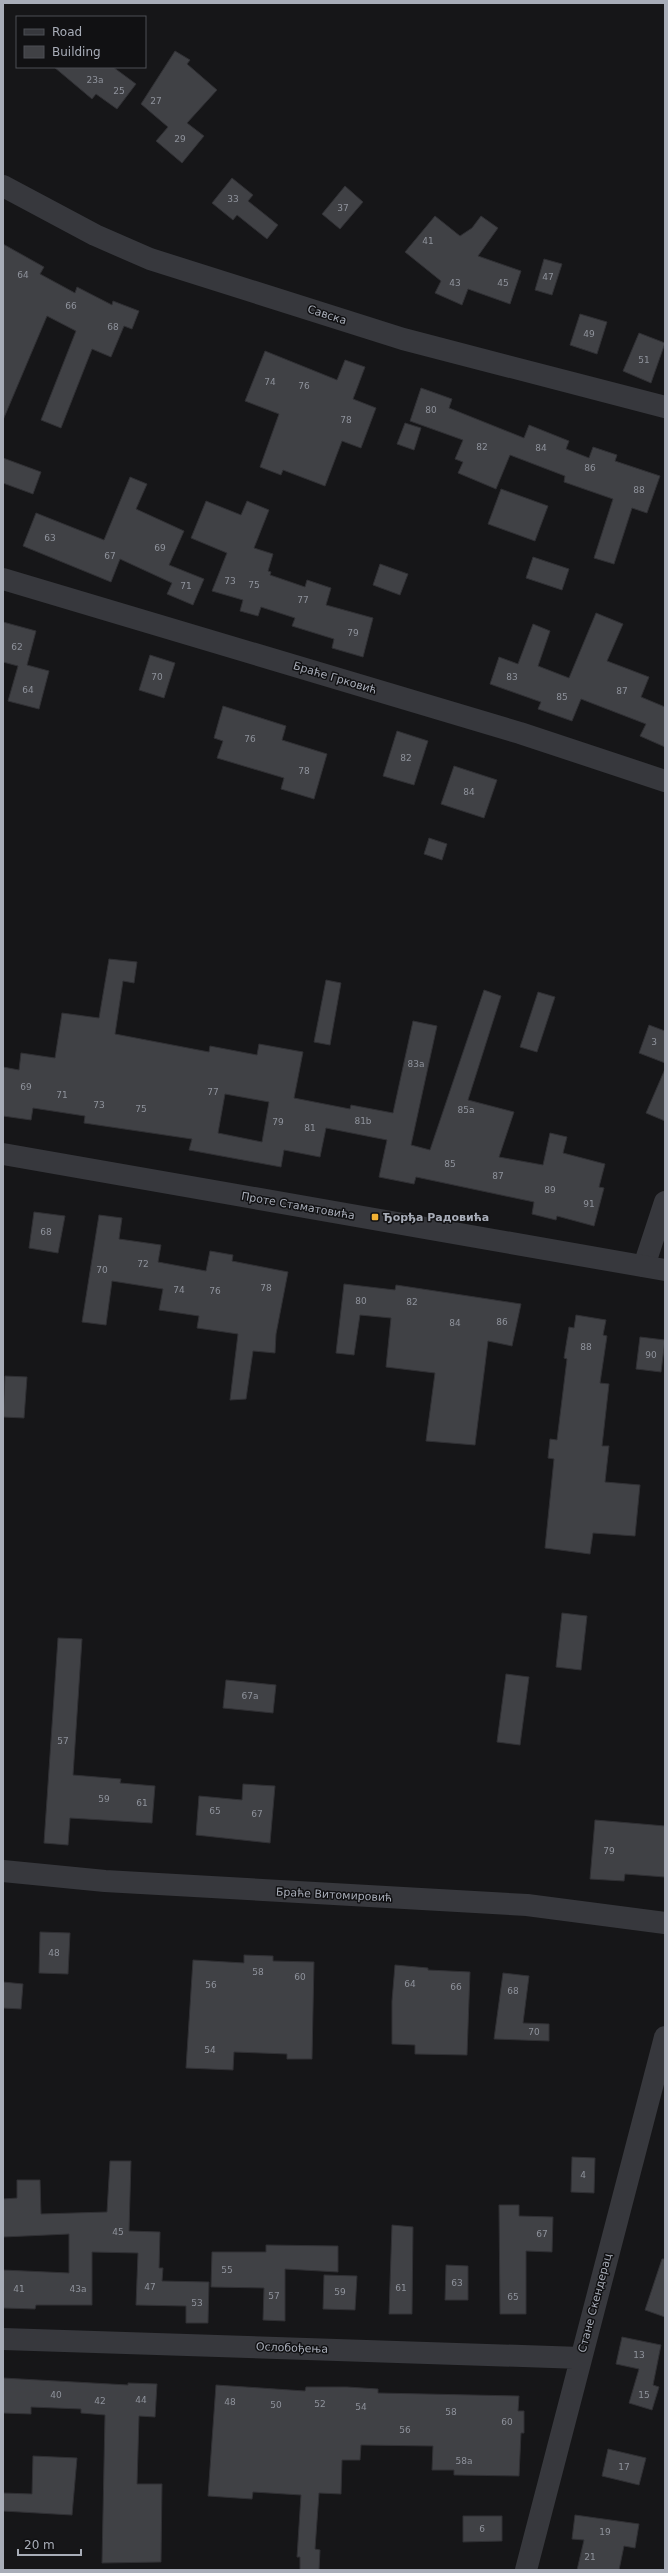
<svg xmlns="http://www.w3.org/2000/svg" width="668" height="2573" font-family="'DejaVu Sans',sans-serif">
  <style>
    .building { fill: #404145; stroke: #303034; fill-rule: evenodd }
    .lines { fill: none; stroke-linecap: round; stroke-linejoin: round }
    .minor { stroke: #37383d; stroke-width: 22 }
    .tertiary { stroke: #37383d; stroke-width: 22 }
    .poi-dot { fill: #f2b134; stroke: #111113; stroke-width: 1.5 }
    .labels { text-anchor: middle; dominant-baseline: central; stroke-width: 3; stroke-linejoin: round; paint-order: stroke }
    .number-label { font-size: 9px; fill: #8e929b }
    .street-label { font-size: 11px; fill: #a8adb8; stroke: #111113 }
    .poi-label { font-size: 11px; font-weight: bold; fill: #a8adb8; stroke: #111113; text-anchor: start }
  </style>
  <rect width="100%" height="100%" fill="#161618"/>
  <path class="building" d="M175,51L190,60L187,64L217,90L187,123L204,136L182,163L156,141L168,127L141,104Z
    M54,67H113L136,84L117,109L96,94L92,99Z
    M232,178L253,195L248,201L278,225L267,239L237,215L233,220L212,203Z
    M345,186L363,202L340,229L322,214Z
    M435,216L460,236L472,228L481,216L498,228L478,256L521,271L510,304L468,289L462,305L435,293L441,281L405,252Z
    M3,244L44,267L40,274L75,293L77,287L112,305L113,301L139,311L132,329L124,326L111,357L92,349L61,428L41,420L76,331L47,316L3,420Z
    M544,259L562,264L552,295L535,290Z
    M580,314L607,322L597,354L570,345Z
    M639,333L665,343L651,383L623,371Z
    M265,351L337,380L345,360L365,367L353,399L376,408L361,448L342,441L325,486L283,470L281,475L260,467L279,414L245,401Z
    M421,388L452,399L449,408L524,438L529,425L569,441L566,449L589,458L593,447L617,455L615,461L660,476L647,513L632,508L614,564L594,558L613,499L564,482L565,476L510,455L496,489L458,473L463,462L455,459L463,440L410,421Z
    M405,423L421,428L414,450L397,444Z
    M3,458L41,472L33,494L3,483Z
    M130,477L147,484L136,509L184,531L169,565L204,579L193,605L167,594L172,583L120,559L111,582L23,546L36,513L104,540Z
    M501,489L548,506L535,541L488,524Z
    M206,501L241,515L247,501L269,510L254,548L273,554L268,571L271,572L270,575L305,587L307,580L331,588L326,605L373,618L363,657L332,648L334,639L292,626L295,618L261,607L258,616L240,611L243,600L212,591L227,553L191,538Z
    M533,557L569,569L562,590L526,578Z
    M380,564L408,574L400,595L373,585Z
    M596,613L623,624L607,661L649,677L641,697L665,707V747L640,736L646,724L581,699L572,721L538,709L541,702L490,684L499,657L518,664L533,624L550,631L538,666L569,678Z
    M3,622L36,631L27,665L49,671L39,709L8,701L18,666L3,662Z
    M150,655L175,663L164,698L139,690Z
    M223,706L286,726L282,740L327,754L314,799L281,789L284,778L217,758L223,741L214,738Z
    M397,731L428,741L414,785L383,776Z
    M454,766L497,780L484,818L441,804Z
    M429,838L447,844L442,860L424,854Z
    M109,959L137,962L134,983L123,981L115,1034L209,1052L210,1046L257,1055L259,1044L303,1052L294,1098L350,1109L351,1105L393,1113L413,1021L437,1026L411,1145L430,1150L484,990L501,996L468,1100L514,1112L499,1157L543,1165L550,1133L567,1137L563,1153L605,1164L599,1187L604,1188L594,1226L557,1216L556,1220L532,1214L534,1202L416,1177L414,1184L379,1177L387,1140L326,1128L320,1157L284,1150L281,1167L189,1150L192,1139L84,1123L85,1116L33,1108L31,1120L3,1116V1067L19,1070L21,1053L55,1058L62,1013L99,1018ZM225,1094L269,1102L262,1142L218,1133Z
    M326,980L341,983L330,1045L314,1042Z
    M538,992L555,997L537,1052L520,1047Z
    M649,1025L665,1031V1063L639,1053Z
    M665,1069V1121L646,1113Z
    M34,1212L65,1216L58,1253L29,1248Z
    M99,1215L122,1218L119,1239L161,1245L158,1262L206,1271L210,1251L233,1255L232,1261L288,1272L276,1334L275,1353L253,1351L246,1399L230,1400L238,1334L197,1328L199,1316L159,1310L163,1289L112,1281L106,1325L82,1322Z
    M344,1284L395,1290L396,1285L521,1304L512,1346L488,1341L475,1445L426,1441L435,1373L386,1367L391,1318L360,1315L354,1355L336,1353Z
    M576,1315L606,1320L603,1335L607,1336L600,1383L609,1384L602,1446H609L605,1482L640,1485L635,1536L593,1533L590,1554L545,1548L554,1459L548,1458L550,1439L557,1440L567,1359L564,1358L569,1327L574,1328Z
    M640,1337L665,1340L661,1372L636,1369Z
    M5,1376L27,1377L24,1418L3,1417Z
    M562,1613L587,1616L581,1670L556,1667Z
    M58,1638L82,1639L73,1775L121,1779L120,1783L155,1786L152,1823L70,1818L68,1845L44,1843Z
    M506,1674L529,1677L520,1745L497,1742Z
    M226,1680L276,1685L273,1713L223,1708Z
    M243,1784L275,1786L270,1843L196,1835L199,1796L242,1800Z
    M595,1820L665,1826V1877L625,1874L624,1881L590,1879Z
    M40,1932L70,1933L68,1974L39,1973Z
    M244,1955L273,1956V1961L314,1962L312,2059H287V2054L234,2052L233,2070L186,2068L193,1960L244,1963Z
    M395,1965L428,1968V1970L470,1972L467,2055L415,2054V2045L392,2044V2001Z
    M503,1973L529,1976L523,2023L549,2024V2041L494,2039Z
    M3,1982L23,1984L21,2009L3,2008Z
    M572,2157L595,2158L594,2193L571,2192Z
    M110,2161H131L129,2231L160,2232L159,2268H163L162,2281L209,2282L208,2323H186V2306L136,2305L138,2253L92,2252V2305H36L35,2309L3,2308V2270L69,2273V2234L3,2237V2199L17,2198V2180H40L41,2214L107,2212Z
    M499,2205H519V2216L553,2217L552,2252L526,2251V2314H500Z
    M392,2225L413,2227L412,2314H389Z
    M266,2245L338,2246V2272L285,2269V2321L263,2320L264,2288L211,2287L212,2252H266Z
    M662,2259H665V2317L645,2310Z
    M446,2265L468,2266V2300H445Z
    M324,2275L357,2276L355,2310L323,2309Z
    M622,2337L661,2345L653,2385L659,2387L652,2410L629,2403L639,2369L616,2364Z
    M3,2378L128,2385V2383L157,2384L155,2417L139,2416L137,2484H162L161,2562L102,2563L105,2415L81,2413V2409L31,2407V2414L3,2413Z
    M216,2385L305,2391L306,2387H347L378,2389V2393L519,2396L518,2411H524V2433H521L519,2476L454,2475V2470H432L433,2446L361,2445L360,2460H342L341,2494L319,2493L315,2549L320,2550L319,2570H300V2557H297L301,2495L253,2492L252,2499L208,2496Z
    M608,2449L646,2458L639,2485L602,2476Z
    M33,2456L77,2458L72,2515L3,2511V2493L32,2494Z
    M575,2515L639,2524L635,2548L624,2546L619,2570H577L584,2540L572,2539Z
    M463,2516H502V2541L463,2542Z"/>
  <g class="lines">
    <path class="minor" d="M3,186L95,235L150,259L403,339L665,407
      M3,579L520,733L665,781
      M644,1266L665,1202
      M3,1871L105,1881L527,1905L665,1923
      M3,2339L581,2358
      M526,2570L665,2037"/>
    <path class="tertiary" d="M3,1154L665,1270"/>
  </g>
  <rect class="poi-dot" x="371" y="1213" width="8" height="8" rx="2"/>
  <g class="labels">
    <g class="number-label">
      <text x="95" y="80">23a</text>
      <text x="119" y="91">25</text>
      <text x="156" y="101">27</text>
      <text x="180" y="139">29</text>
      <text x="233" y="199">33</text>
      <text x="343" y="208">37</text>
      <text x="428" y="241">41</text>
      <text x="23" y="275">64</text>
      <text x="548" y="277">47</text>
      <text x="455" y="283">43</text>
      <text x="503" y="283">45</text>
      <text x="71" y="306">66</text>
      <text x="113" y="327">68</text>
      <text x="589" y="334">49</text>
      <text x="644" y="360">51</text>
      <text x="270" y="382">74</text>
      <text x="304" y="386">76</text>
      <text x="431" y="410">80</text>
      <text x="346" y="420">78</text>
      <text x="482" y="447">82</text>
      <text x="541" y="448">84</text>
      <text x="590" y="468">86</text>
      <text x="639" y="490">88</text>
      <text x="50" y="538">63</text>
      <text x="160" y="548">69</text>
      <text x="110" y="556">67</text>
      <text x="230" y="581">73</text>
      <text x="254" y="585">75</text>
      <text x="186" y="586">71</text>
      <text x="303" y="600">77</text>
      <text x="353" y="633">79</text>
      <text x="17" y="647">62</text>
      <text x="157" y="677">70</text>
      <text x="512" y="677">83</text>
      <text x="28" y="690">64</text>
      <text x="622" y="691">87</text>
      <text x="562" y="697">85</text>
      <text x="250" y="739">76</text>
      <text x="406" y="758">82</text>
      <text x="304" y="771">78</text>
      <text x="469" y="792">84</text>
      <text x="654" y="1042">3</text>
      <text x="416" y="1064">83a</text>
      <text x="26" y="1087">69</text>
      <text x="213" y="1092">77</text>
      <text x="62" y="1095">71</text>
      <text x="99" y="1105">73</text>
      <text x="141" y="1109">75</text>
      <text x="466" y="1110">85a</text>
      <text x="363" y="1121">81b</text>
      <text x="278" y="1122">79</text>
      <text x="310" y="1128">81</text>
      <text x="450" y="1164">85</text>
      <text x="498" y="1176">87</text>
      <text x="550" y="1190">89</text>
      <text x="589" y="1204">91</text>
      <text x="46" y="1232">68</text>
      <text x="143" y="1264">72</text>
      <text x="102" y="1270">70</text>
      <text x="266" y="1288">78</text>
      <text x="179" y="1290">74</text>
      <text x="215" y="1291">76</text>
      <text x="361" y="1301">80</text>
      <text x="412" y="1302">82</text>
      <text x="502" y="1322">86</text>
      <text x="455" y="1323">84</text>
      <text x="586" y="1347">88</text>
      <text x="651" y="1355">90</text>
      <text x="250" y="1696">67a</text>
      <text x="63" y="1741">57</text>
      <text x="104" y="1799">59</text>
      <text x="142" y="1803">61</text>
      <text x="215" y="1811">65</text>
      <text x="257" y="1814">67</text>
      <text x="609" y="1851">79</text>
      <text x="54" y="1953">48</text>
      <text x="258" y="1972">58</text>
      <text x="300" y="1977">60</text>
      <text x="410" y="1984">64</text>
      <text x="211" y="1985">56</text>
      <text x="456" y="1987">66</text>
      <text x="513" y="1991">68</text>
      <text x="534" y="2032">70</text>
      <text x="210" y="2050">54</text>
      <text x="583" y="2175">4</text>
      <text x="118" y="2232">45</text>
      <text x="542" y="2234">67</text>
      <text x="227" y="2270">55</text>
      <text x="457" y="2283">63</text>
      <text x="150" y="2287">47</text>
      <text x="401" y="2288">61</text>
      <text x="19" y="2289">41</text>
      <text x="78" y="2289">43a</text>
      <text x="340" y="2292">59</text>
      <text x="274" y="2296">57</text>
      <text x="513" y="2297">65</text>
      <text x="197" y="2303">53</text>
      <text x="639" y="2355">13</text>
      <text x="56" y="2395">40</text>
      <text x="644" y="2395">15</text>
      <text x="141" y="2400">44</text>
      <text x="100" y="2401">42</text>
      <text x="230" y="2402">48</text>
      <text x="320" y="2404">52</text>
      <text x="276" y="2405">50</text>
      <text x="361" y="2407">54</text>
      <text x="451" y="2412">58</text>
      <text x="507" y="2422">60</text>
      <text x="405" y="2430">56</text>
      <text x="464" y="2461">58a</text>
      <text x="624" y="2467">17</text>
      <text x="482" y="2529">6</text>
      <text x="605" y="2532">19</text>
      <text x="590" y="2557">21</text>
    </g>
    <g class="street-label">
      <text transform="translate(327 315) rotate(18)">Савска</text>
      <text transform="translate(335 678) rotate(17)">Браће Грковић</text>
      <text transform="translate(298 1206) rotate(10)">Проте Стаматовића</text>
      <text transform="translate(334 1895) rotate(3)">Браће Витомировић</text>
      <text transform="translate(595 2303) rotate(-75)">Стане Скендерац</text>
      <text transform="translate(292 2348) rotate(2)">Ослобођења</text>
    </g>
    <g class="poi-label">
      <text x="383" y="1217">Ђорђа Радовића</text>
    </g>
  </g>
  <rect width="668" height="2573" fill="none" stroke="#a8adb8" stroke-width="8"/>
  <rect x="16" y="16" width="130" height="52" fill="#111113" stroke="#4d4f55"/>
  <rect x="24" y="29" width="20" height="6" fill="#37383d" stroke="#4d4f55"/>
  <text x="52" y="36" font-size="12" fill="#a8adb8">Road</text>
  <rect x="24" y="46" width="20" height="12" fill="#404145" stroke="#4d4f55"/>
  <text x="52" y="56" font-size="12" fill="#a8adb8">Building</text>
  <path d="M18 2549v6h63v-6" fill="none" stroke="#a8adb8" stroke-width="2"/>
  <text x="24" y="2549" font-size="12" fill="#a8adb8" stroke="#111113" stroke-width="3" paint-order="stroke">20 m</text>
</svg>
